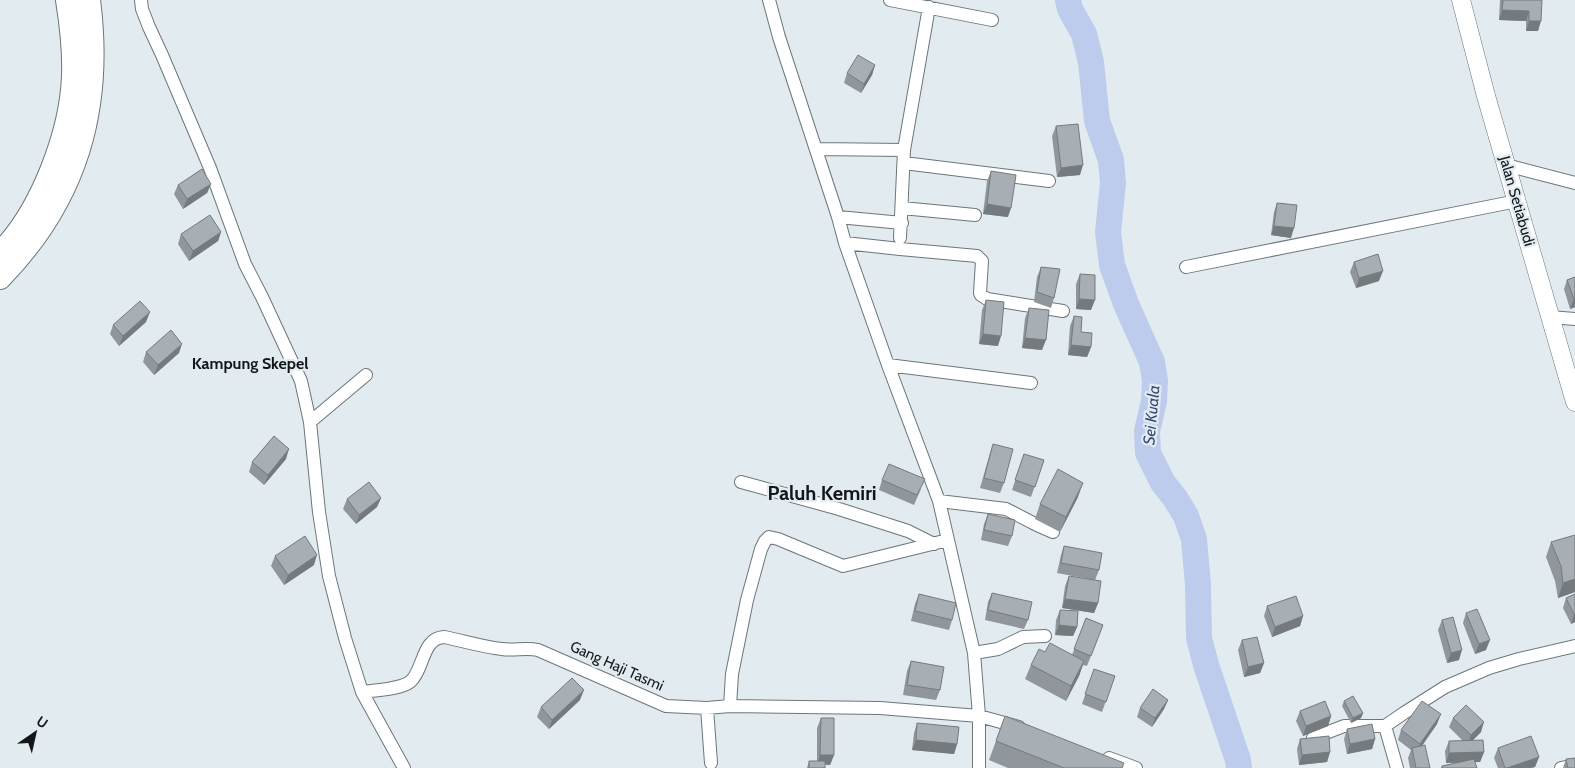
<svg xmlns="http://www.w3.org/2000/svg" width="1575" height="768" font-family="Cabin,sans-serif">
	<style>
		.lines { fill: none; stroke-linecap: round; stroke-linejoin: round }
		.river { stroke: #bdcced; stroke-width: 26 }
		.street-casing { stroke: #6d7579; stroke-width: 14 }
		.secondary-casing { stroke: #6d7579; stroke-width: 19 }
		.highway-casing { stroke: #6d7579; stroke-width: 24 }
		.street { stroke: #fff; stroke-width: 12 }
		.secondary { stroke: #fff; stroke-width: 18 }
		.highway { stroke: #fff; stroke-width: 22 }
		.wall { fill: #90969b }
		.shaded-wall { fill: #757a7e }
		.building { fill: #a7aeb4; stroke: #757a7e }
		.labels { text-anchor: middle; stroke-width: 4.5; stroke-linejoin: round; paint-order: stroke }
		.street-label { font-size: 15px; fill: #141719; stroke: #e2ecf0 }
		.neighbourhood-label { font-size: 16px; font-weight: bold; fill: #141719; stroke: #e2ecf0 }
		.water-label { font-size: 16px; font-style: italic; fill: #364875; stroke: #e2ecf0 }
		.district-label { font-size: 20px; font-weight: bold; fill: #141719; stroke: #e2ecf0 }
	</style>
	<rect width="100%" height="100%" fill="#e2ecf0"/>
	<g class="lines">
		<!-- river -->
		<path class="river" d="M1068,0l2,9 14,25 7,28 6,59 14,39 2,23 -5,49 4,33 14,39 26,58 3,19 -1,20 -7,30 1,22 15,30 12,15 11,18 8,23 4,46 1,53 7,27 32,95 1,8"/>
		<!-- street casing -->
		<g class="street-casing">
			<path id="street" d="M141,0l1,9 7,18 13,28 48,113 35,96 17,33 39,84 9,41 9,90 10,64 16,62 17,54 42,76
				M769,0l10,37 59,180 7,26 43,122 51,136 35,152 5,63v52
				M890,0l102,20
				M816,149l88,1
				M904,163l145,18
				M1506,165l69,18
				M902,208l73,7
				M838,217l64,6
				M900,238l4,-88 25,-143
				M845,243l55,6 77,7 5,5 -2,32 1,2 6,4 76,12
				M1186,267l331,-66
				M1550,317l25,2
				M888,365l143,18
				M310,422l56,-47
				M741,482l98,27 69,22 26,13
				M939,501l67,8 31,16 16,7
				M974,653l24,-4 25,-12 22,-1
				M362,692c12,-2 39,-2 49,-11 13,-12 11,-43 33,-44 20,4 39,10 58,12 12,2 24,-2 36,1l128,56 41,2 23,-2 150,2 99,8 40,11
				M730,706l2,-32 15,-74 14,-51 4,-8 4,-4 9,2 65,27 105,-26
				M707,708l4,55
				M1385,726l12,42
				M1313,738l31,-12h41l19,-13 41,-26 44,-19 30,-9 56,-13
				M1109,758l27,10
				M1561,768l14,-3"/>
		</g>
		<!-- secondary casing -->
		<g class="secondary-casing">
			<path id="secondary" d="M1461,0l25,96 89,306"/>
		</g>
		<!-- highway casing -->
		<g class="highway-casing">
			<path id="highway" d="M0,253c41,-41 71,-120 73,-177 1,-26 -2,-51 -6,-76
				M0,278c77,-79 103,-170 89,-278"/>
		</g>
		<!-- street -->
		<use href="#street" class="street"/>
		<!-- secondary -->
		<use href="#secondary" class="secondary"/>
		<!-- highway -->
		<use href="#highway" class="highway"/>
	</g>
	<!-- wall -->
	<path class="wall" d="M1500,0h42l-4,31h-12v-10l-27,-1z
		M875,65l-3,10 -11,18 -17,-10 3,-10z
		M1056,126l24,49 -23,2 -5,-41z
		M991,171l17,46 -25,-3 4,-33z
		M211,184l-4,9 -24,16 -9,-15 4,-9z
		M1277,203l14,35 -20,-3 3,-23z
		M221,232l-3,9 -29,20 -11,-17 3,-10z
		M1354,262l25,19 -23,7 -6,-16z
		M1041,267l13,31 -3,10 -17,-6 3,-25z
		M1080,274l11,36 -15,-1v-25z
		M1575,277v30l-5,2 -6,-20 3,-9z
		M986,300l12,46 -19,-2 3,-34z
		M1029,308l13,42 -20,-2 3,-30z
		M1074,316l7,16 10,15 -4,10 -19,-2 2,-29z
		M146,322l-27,24 -9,-12 3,-9z
		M146,352l33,1 -25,22 -11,-13z
		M993,444l11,39 -4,10 -20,-5 10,-35z
		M1024,454l20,6 -13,37 -19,-7z
		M286,459l-22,26 -15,-13 3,-10z
		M882,480l39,9 -7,16 -35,-15z
		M1078,497l-18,35 -25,-13 5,-15z
		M381,498l-4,9 -21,17 -13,-15 4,-10z
		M988,514l24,22 -4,10 -27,-6 3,-16z
		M1551,542l24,50 -17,6 -3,-17 -9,-24z
		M1064,546l35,24 -4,10 -38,-7 4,-18z
		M275,556l39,9 -30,20 -13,-19z
		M1069,576l29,27 -4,10 -32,-5 3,-22z
		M992,593l36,27 -4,9 -39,-9 3,-18z
		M919,594l33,26 -3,10 -38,-9 4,-17z
		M1575,594v28l-4,2 -8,-16 3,-10z
		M1267,606l36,10 -3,10 -28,11 -8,-21z
		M1060,610l17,17 -4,9 -18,-1 1,-15z
		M1466,613l20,37 -11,4 -12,-31z
		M1086,618l17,7 -16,41 -4,-1 -4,11 -13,25 -41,-22 6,-14 14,-13 27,3z
		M1442,620l17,40 -12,3 -9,-33z
		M1242,640l22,23 -4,10 -16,4 -6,-27z
		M911,661l29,29 -4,10 -33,-5 4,-24z
		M1094,669l21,7 -13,36 -20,-8z
		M580,700l-31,29 -12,-12 4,-10z
		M1168,700l-4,9 -12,18 -15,-10 3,-9z
		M1344,701l19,12 -2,5 -10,5 -9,-17z
		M1300,711l31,5 -3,10 -25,10 -7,-15z
		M1005,716l117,52h-114l-19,-8z
		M821,718l13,37 -4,10 -5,-1v4h-18l2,-7h8v-33z
		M1453,718l28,14 -8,8 11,12 -4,10h-5l2,6h-36l1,-2 17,-4 -13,1 -1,-12 4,-10h14l-14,-14z
		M917,723l40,21 -3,10 -42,-4 2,-17z
		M1437,724l-15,22 8,22h-20l-2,-10 3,-8 -13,-10 3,-10z
		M1347,729l28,10 -3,10 -25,5 -3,-15z
		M1300,739l30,13 -3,10 -28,3 -2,-16z
		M1498,748l41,9 -4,10 -4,1h-33l-4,-10z
		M1566,759l9,9h-12z"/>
	<!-- shaded-wall -->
	<path class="shaded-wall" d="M1502,10l27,1 -3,10 -27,-1z
		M1529,21h12l-3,10h-12z
		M875,65l-3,10 -11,18 3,-9z
		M1083,165l-3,10 -23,2 4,-9z
		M211,184l-4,9 -24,16 4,-10z
		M987,204l24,4 -3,9 -25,-3z
		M1274,226l20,2 -3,10 -20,-3z
		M221,232l-3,9 -29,20 4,-10z
		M1383,271l-4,10 -23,7 3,-10z
		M1575,298v9l-5,2 4,-10z
		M1079,299l16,1 -4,10 -15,-1z
		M150,312l-4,10 -27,24 4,-10z
		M983,334l18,2 -3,10 -19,-2z
		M1025,338l21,2 -4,10 -20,-2z
		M182,344l-3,9 -25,22 4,-10z
		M1071,345l20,2 -4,10 -19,-2z
		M289,449l-3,10 -22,26 4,-10z
		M1083,483l-5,14 -18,35 6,-15z
		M381,498l-4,9 -21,17 3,-9z
		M317,555l-3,10 -30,20 4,-10z
		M1575,579v13l-17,6 5,-15z
		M1065,599l33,4 -4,10 -32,-5z
		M1574,614h1v8l-4,2z
		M1303,616l-3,10 -28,11 3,-10z
		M1059,625l18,2 -4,9 -18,-1z
		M1490,640l-4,10 -11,4 4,-10z
		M1462,650l-3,10 -12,3 4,-10z
		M1084,661l-5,15 -13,25 5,-15z
		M1264,663l-4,10 -16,4 4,-10z
		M584,690l-4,10 -31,29 3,-9z
		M1168,700l-4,9 -12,18 3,-9z
		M1363,713l-2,5 -10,5 2,-5z
		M1441,714l-4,10 -21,30 4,-10z
		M1331,716l-3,10 -25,10 3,-10z
		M1484,722l-3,10 -13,13 3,-10z
		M1375,739l-3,10 -25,5 3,-10z
		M916,740l41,4 -3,10 -42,-4z
		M1330,752l-3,10 -28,3 3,-10z
		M1484,752l-4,10 -34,1 3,-10z
		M820,755h14l-4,10 -13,-1z
		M1539,757l-4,10 -4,1h-24z"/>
	<!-- building -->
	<path class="building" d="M1503,0h39l-1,21h-12v-10l-27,-1z
		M858,55l17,10 -11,19 -17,-11z
		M1078,124l5,41 -22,3 -5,-42z
		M202,169l9,15 -24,15 -9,-14z
		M991,171l25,4 -5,33 -24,-4z
		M1277,203l20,2 -3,23 -20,-2z
		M210,215l11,17 -28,19 -12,-17z
		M1378,254l5,17 -24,7 -5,-16z
		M1041,267l19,2 -6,29 -17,-6z
		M1080,274l15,1v25l-16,-1z
		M1575,277v21l-1,1 -7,-19z
		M986,300l18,2 -3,34 -18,-2z
		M140,301l10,11 -27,24 -10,-11z
		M1029,308l20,2 -3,30 -21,-2z
		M1074,316l8,1 -1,15 11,1 -1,14 -20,-2z
		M171,330l11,14 -24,21 -12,-13z
		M274,436l15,13 -21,26 -16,-13z
		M993,444l20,5 -9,34 -20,-5z
		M1024,454l20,6 -9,27 -20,-7z
		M889,464l36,15 -8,16 -35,-15z
		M1058,469l25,14 -17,34 -26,-13z
		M369,482l12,16 -22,17 -12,-16z
		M988,514l27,6 -3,16 -28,-6z
		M1575,535v44l-12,4 -2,-17 -10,-24z
		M305,536l12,19 -29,20 -13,-19z
		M1064,546l38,7 -3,17 -38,-7z
		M1069,576l32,5 -3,22 -33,-4z
		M992,593l40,9 -4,18 -40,-10z
		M919,594l37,9 -4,17 -37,-9z
		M1575,594v20h-1l-8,-16z
		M1296,596l7,20 -28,11 -8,-21z
		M1477,609l13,31 -11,4 -13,-31z
		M1060,610l18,1 -1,16 -18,-2z
		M1453,617l9,33 -11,3 -9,-33z
		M1086,618l17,7 -12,31 -17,-7z
		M1257,637l7,26 -16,4 -6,-27z
		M1050,643l34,18 -13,25 -40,-21 8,-16 6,3z
		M911,661l33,6 -4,23 -33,-5z
		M1094,669l21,7 -9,26 -21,-8z
		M572,678l12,12 -32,30 -11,-13z
		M1153,689l15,11 -13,18 -15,-10z
		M1353,696l10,17 -10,5 -9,-17z
		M1325,701l6,15 -25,10 -6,-15z
		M1422,701l19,13 -21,30 -19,-14z
		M1466,705l18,17 -13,13 -18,-17z
		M1005,716l119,47 -2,5h-58l-68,-27z
		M821,718h13v37h-14z
		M917,723l42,4 -2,17 -41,-4z
		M1372,724l3,15 -25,5 -3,-15z
		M1329,736l1,16 -28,3 -2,-16z
		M1531,736l8,21 -32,11h-2l-7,-20z
		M1483,740l1,12 -35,1v-12z
		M1425,745l5,23h-14l-4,-20z
		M1575,758v10h-7l-2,-9z
		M1474,759l3,9h-35v-2z
		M809,761h16v7h-16z"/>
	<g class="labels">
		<!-- street labels -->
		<g class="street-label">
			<text transform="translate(1517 201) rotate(74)" y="5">Jalan Setiabudi</text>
			<text transform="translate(617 666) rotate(24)" y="5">Gang Haji Tasmi</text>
		</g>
		<!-- neighbourhood labels -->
		<g class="neighbourhood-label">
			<text x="250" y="369">Kampung Skepel</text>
		</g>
		<!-- water labels -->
		<g class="water-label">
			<text transform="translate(1151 415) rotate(-85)" y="6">Sei Kuala</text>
		</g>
		<!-- district labels -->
		<g class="district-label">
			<text x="822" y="500">Paluh Kemiri</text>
		</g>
	</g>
	<!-- north arrow -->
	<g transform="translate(35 733) rotate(34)" stroke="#e2ecf0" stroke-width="4" paint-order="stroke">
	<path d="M0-4L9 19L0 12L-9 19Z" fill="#141719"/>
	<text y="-8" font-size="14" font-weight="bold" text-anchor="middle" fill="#141719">U</text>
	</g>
</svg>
